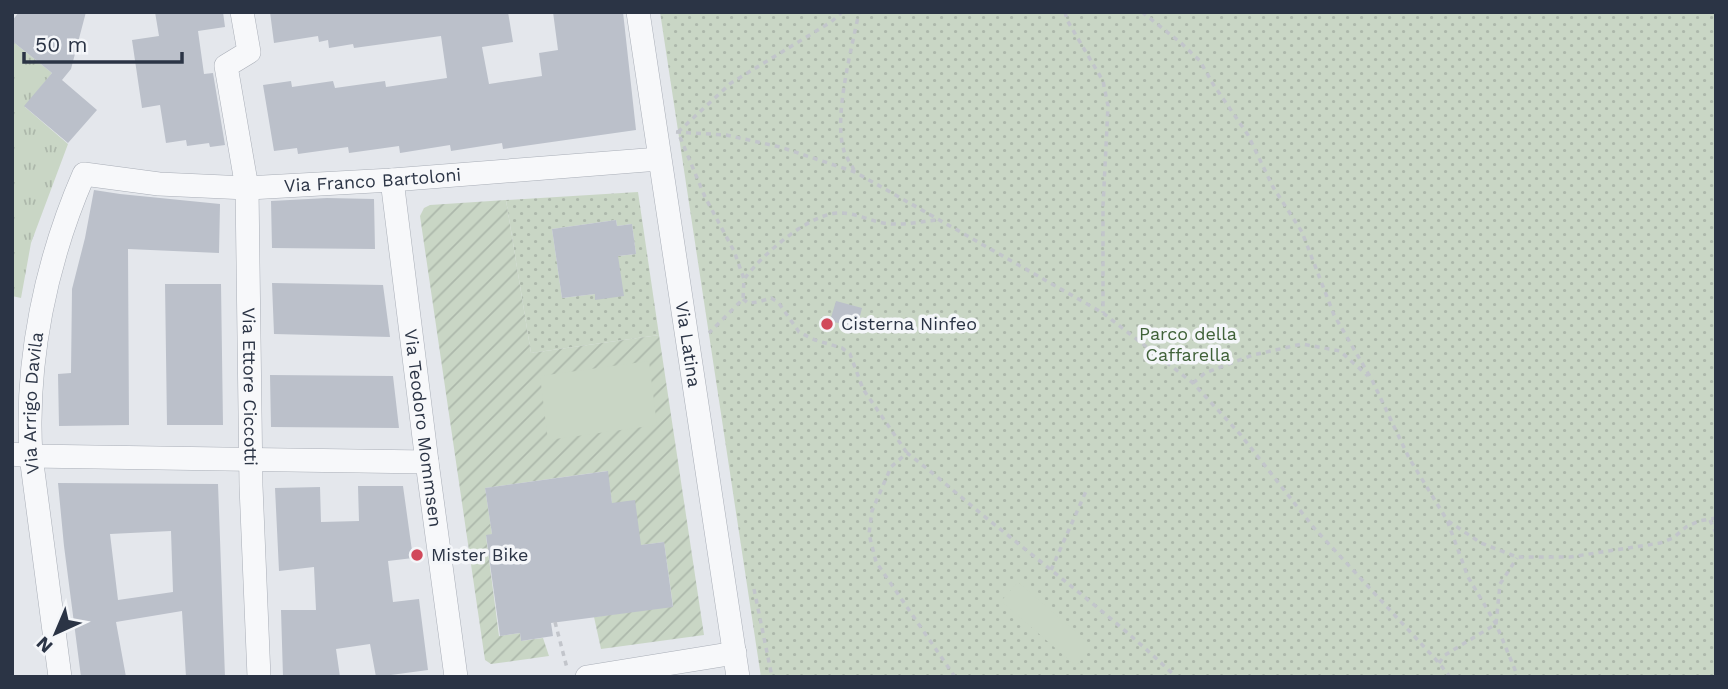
<svg xmlns="http://www.w3.org/2000/svg" width="1728" height="689" font-family="'Work Sans',sans-serif">
	<style>
		.grass { fill: url(#grass-tufts) }
		.park { fill: url(#park-dots); fill-rule: evenodd }
		.garden { fill: url(#garden-furrows) }
		.pitch { fill: #c9d6c5 }
		.building { fill: #bbc0ca; fill-rule: evenodd }
		.lines { fill: none; stroke-linecap: round; stroke-linejoin: round }
		.minor-casing { stroke: #a9aeb7; stroke-width: 24 }
		.path { stroke: #c2c5cb; stroke-width: 3.5; stroke-dasharray: 5 5; stroke-linecap: butt }
		.minor { stroke: #f7f8fa; stroke-width: 23 }
		.poi-dot { fill: #d1495b; stroke: #f4f6f9; stroke-width: 2.5 }
		.labels { text-anchor: middle; stroke-width: 7; stroke-linejoin: round; paint-order: stroke }
		.street-label { font-size: 18px; fill: #2b3445; stroke: #f4f6f9 }
		.poi-label { font-size: 18px; fill: #2b3445; stroke: #f4f6f9; text-anchor: start }
		.park-label { font-size: 18px; fill: #3f6138; stroke: #f4f6f9 }
	</style>
	<defs>
		<pattern id="grass-tufts" width="24" height="20" patternUnits="userSpaceOnUse" patternTransform="scale(1.75)"><rect width="24" height="20" fill="#c9d6c5"/><path d="M3 7l-1-3M5 7V3M7 7l1-3M15 17l-1-3M17 17v-4M19 17l1-3" fill="none" stroke="#adb8ab"/></pattern>
		<pattern id="park-dots" width="8" height="8" patternUnits="userSpaceOnUse" patternTransform="scale(1.75)"><rect width="8" height="8" fill="#c9d6c5"/><path d="M2 2h.1M6 6h.1" fill="none" stroke="#adb8ab" stroke-width="1.8" stroke-linecap="round"/></pattern>
		<pattern id="garden-furrows" width="10" height="10" patternUnits="userSpaceOnUse" patternTransform="scale(1.75)"><rect width="10" height="10" fill="#c9d6c5"/><path d="M-1 1l2-2M0 10L10 0M9 11l2-2" fill="none" stroke="#adb8ab"/></pattern>
	</defs>
	<rect width="100%" height="100%" fill="#e4e7ec"/>
	<!-- grass -->
	<path class="grass" d="M12,41l40,32 -27,34 43,37 -37,99 -10,55 -9,-2z"/>
	<!-- park -->
	<path class="park" d="M660,12h1056v665h-955z
		M638,192l21,143 -128,18 -25,-153zM616,220l1,6 15,-2 4,30 -18,2 -23,43v-5l-33,4 -10,-69z"/>
	<!-- garden -->
	<path class="garden" d="M506,200l25,153 128,-18 45,300 -103,14 -7,-32 79,-11 -9,-64 -89,12 41,-26 -9,-57 -122,17 7,46 -6,2 13,100 21,-3 1,8 22,-3 6,18 -58,8 -6,-4 -65,-444 4,-8 6,-3z"/>
	<!-- pitch -->
	<path class="pitch" d="M649,361l8,64 -109,15 -8,-64z
		M1018,582l75,65 -17,19 -75,-65z"/>
	<!-- building -->
	<path class="building" d="M19,12h67l-15,57 -9,11 35,30 -29,33 -44,-37 28,-33 -40,-32v-20z
		M155,12h68l2,15 -27,4 6,43 9,-1 12,72 -15,2 -1,-4 -22,3 -1,-6 -20,3 -6,-38 -18,3 -10,-68 27,-4z
		M270,12h238l5,30 -31,5 7,37 53,-8 -3,-23 19,-3 -5,-38h70l13,118 -133,19 -1,-6 -51,8 -1,-6 -50,8 -1,-7 -50,7 -1,-6 -50,7 -1,-6 -23,3 -11,-66 28,-4 1,6 41,-6 2,7 50,-7 1,6 61,-9 -6,-42 -87,12 -1,-4 -24,4 -1,-8 -9,2 -1,-6 -44,7z
		M94,190l26,4 100,10 -1,49 -91,-4 1,176 -70,1 -1,-52 13,-1 1,-84 13,-51z
		M327,198l47,1 1,50 -103,-1 -1,-47z
		M616,220l1,6 15,-2 4,30 -18,2 6,40 -29,4v-6l-33,4 -10,-69z
		M272,283l111,2 7,52 -116,-3z
		M165,284h56l2,141h-56z
		M836,301l26,7 -5,20 -27,-7z
		M270,375l123,1 6,52 -128,-1z
		M608,471l4,32 23,-3 6,45 23,-3 9,65 -122,16 2,13 -32,5 -1,-8 -20,3 -14,-101 6,-1 -7,-46z
		M58,483l160,1 7,193h-39l-4,-66 -66,11 10,55h-45l-17,-131zM171,531l2,61 -55,8 -8,-66z
		M358,486h45l10,72 -25,3 5,41 26,-3 9,71 -52,7 -6,-33 -34,5 4,28h-57l-2,-67h35l-2,-43 -35,4 -4,-83 45,-1 1,35 38,-1z"/>
	<g class="lines">
		<!-- minor casing -->
		<g class="minor-casing">
			<g id="minor">
				<path id="s1" d="M242,12l7,40 -23,14 21,122 4,298 8,191"/>
				<path id="s2" d="M638,12l100,665"/>
				<path id="s3" d="M392,180l35,282 29,215"/>
				<path d="M12,454l19,2 396,6"/>
				<path id="s4" d="M60,677l-29,-221c-6,-95 15,-195 53,-282l75,10 88,4 145,-8 267,-21"/>
				<path d="M587,677l148,-24"/>
			</g>
		</g>
		<!-- path -->
		<path class="path" d="M1065,12l2,8 36,61 5,25 -5,100v107
			M1142,12l39,31 19,18 13,23 35,51 25,52 29,45 32,83 38,65 37,78 38,62 21,57 28,47 22,53
			M676,132l50,3 54,12 75,25 248,141 90,70 47,51 74,94 125,135 11,14
			M678,132l53,-49 100,-61 11,-10
			M680,137l25,60 29,54 10,28 -1,20 -34,34
			M854,170c-3,-6 -8,-13 -10,-19 -11,-34 8,-103 15,-139
			M745,278c17,-23 65,-66 96,-65 13,0 28,7 42,10 18,3 35,-1 53,-3
			M743,299l5,4 10,-1 13,-4 7,4 21,30 16,8 27,8 8,6 13,35 44,64
			M1193,383l12,-10 48,-18 49,-11 38,7 28,25
			M1710,520l6,13
			M1448,521l33,22 36,14h53l90,-14 13,-5 13,-11 13,-6 17,-3
			M1051,570l36,-81
			M754,589l18,88
			M555,622l12,46
			M1439,663l6,-8 51,-31 4,-40 17,-26
			M955,677l-79,-115 -7,-28 3,-23 19,-44 16,-14c32,24 61,51 92,75 60,49 121,95 177,149"/>
		<!-- minor -->
		<use href="#minor" class="minor"/>
	</g>
	<!-- markers -->
	<g class="poi-dot">
		<circle cx="827" cy="324" r="7"/>
		<circle cx="417" cy="555" r="7"/>
	</g>
	<g class="labels">
		<!-- street labels -->
		<g class="street-label">
			<text dy="6" stroke="none"><textPath href="#s4" startOffset="802">Via Franco Bartoloni</textPath></text>
			<text dy="6" stroke="none"><textPath href="#s2" startOffset="336">Via Latina</textPath></text>
			<text dy="6" stroke="none"><textPath href="#s1" startOffset="390">Via Ettore Ciccotti</textPath></text>
			<text dy="6" stroke="none"><textPath href="#s4" startOffset="276">Via Arrigo Davila</textPath></text>
			<text dy="6" stroke="none"><textPath href="#s3" startOffset="250">Via Teodoro Mommsen</textPath></text>
		</g>
		<!-- poi labels -->
		<g class="poi-label">
			<text x="841" y="330">Cisterna Ninfeo</text>
			<text x="431" y="561">Mister Bike</text>
		</g>
		<!-- park labels -->
		<g class="park-label">
			<text x="1188" y="340">Parco della<tspan x="1188" dy="21">Caffarella</tspan></text>
		</g>
	</g>
	<!-- border -->
	<rect width="1728" height="689" fill="none" stroke="#2b3445" stroke-width="28"/>
	<!-- north arrow -->
	<g transform="translate(56 633) rotate(224)" stroke="#f4f6f9" stroke-width="5" paint-order="stroke">
	<path d="M0-5L12 26L0 18L-12 26Z" fill="#2b3445"/>
	<text y="-10" font-size="19" font-weight="bold" text-anchor="middle" fill="#2b3445">N</text>
	</g>
	<!-- scale -->
	<path d="M24 52v10h158v-10" fill="none" stroke="#2b3445" stroke-width="3.5"/>
	<text x="35" y="52" font-size="21" fill="#2b3445" stroke="#f4f6f9" stroke-width="5" paint-order="stroke">50 m</text>
</svg>
